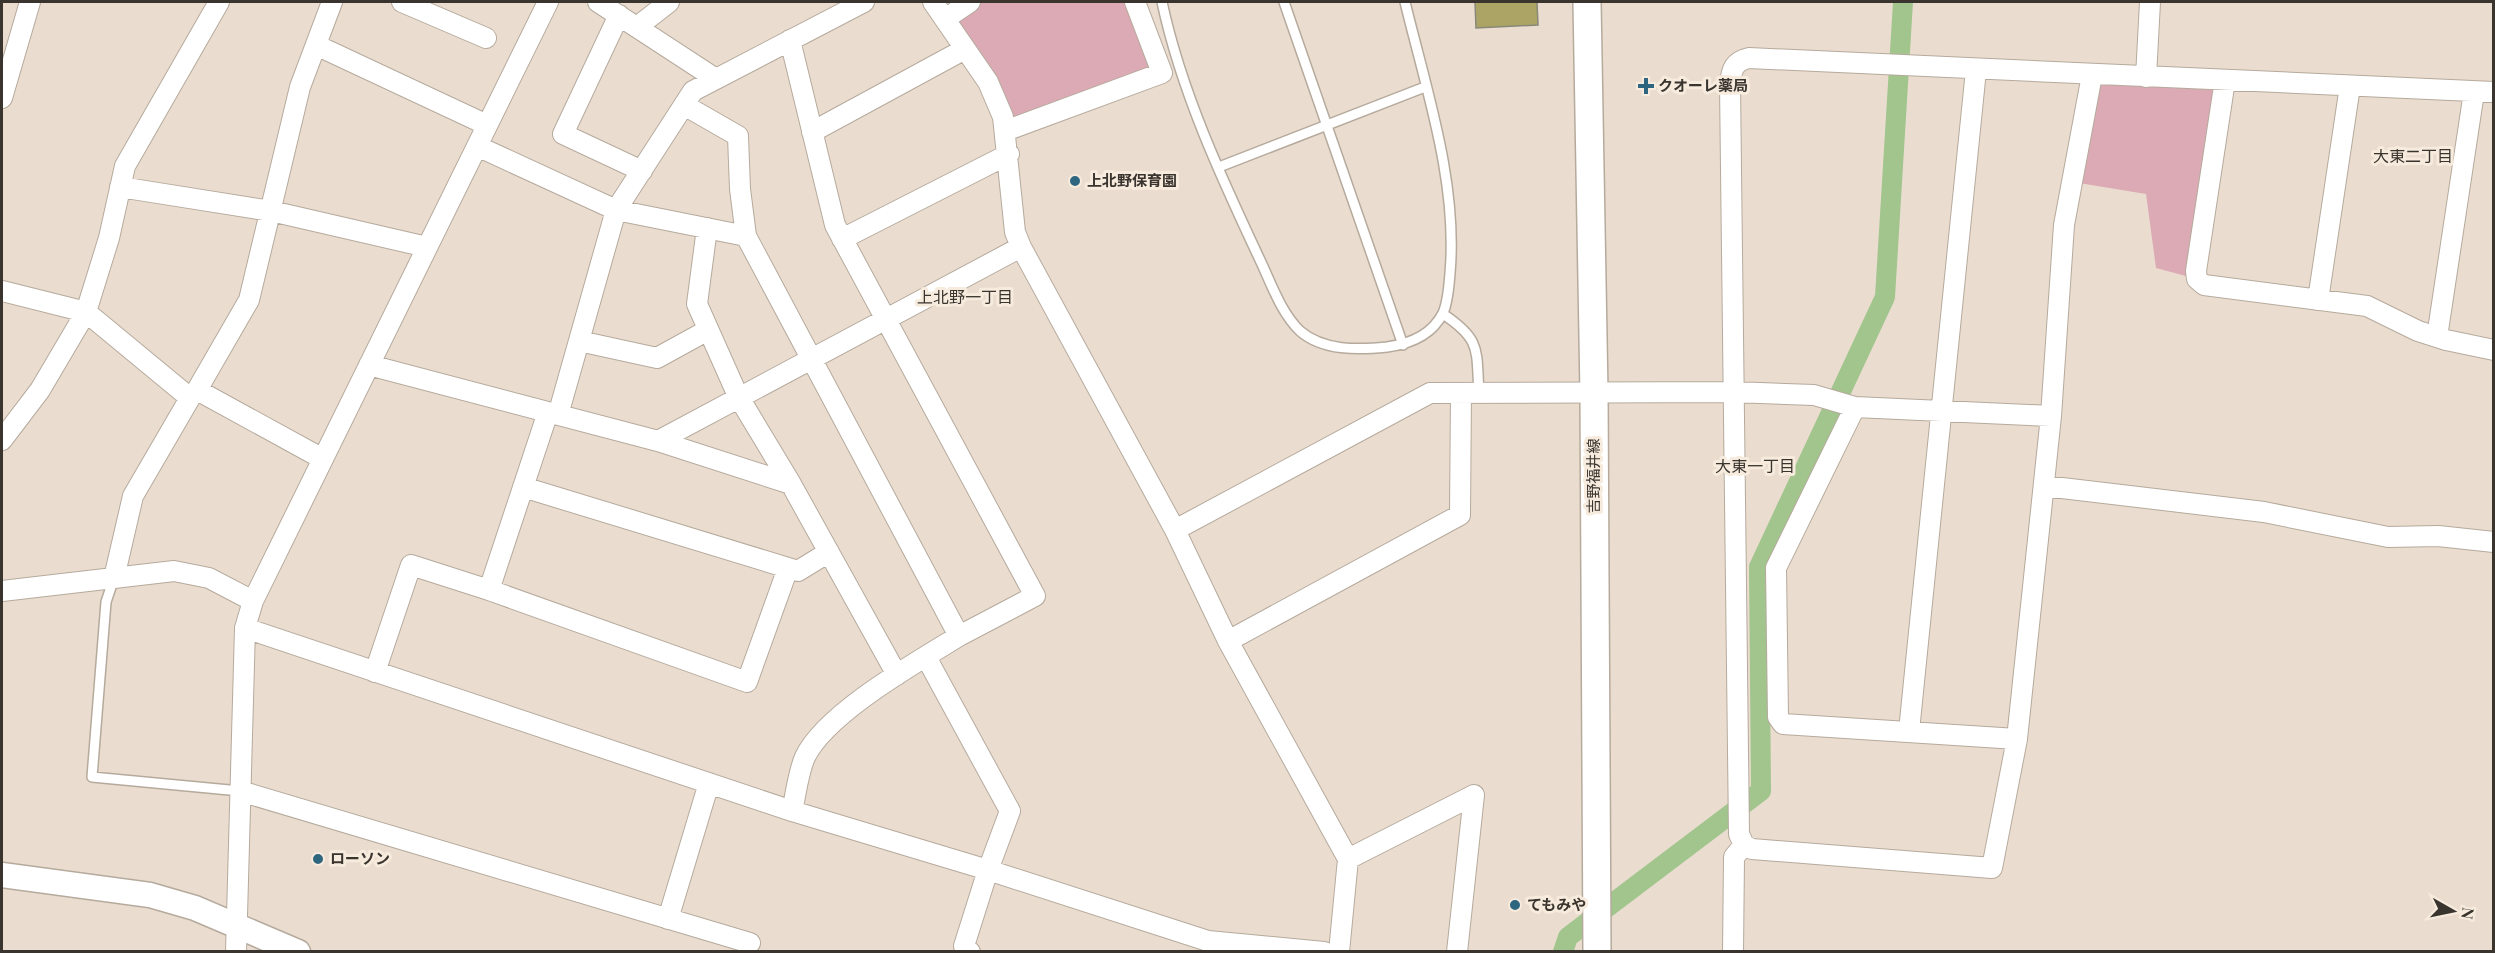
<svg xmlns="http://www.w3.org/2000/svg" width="2495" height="953" font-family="'Playfair Display','Noto Sans JP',serif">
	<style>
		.green { fill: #dcaab4 }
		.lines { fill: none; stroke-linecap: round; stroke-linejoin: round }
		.canal { stroke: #a1c58d; stroke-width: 20 }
		.building { fill: #aca464; stroke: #898878; stroke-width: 1.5 }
		.service-casing { stroke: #b6aa9d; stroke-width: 12 }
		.minor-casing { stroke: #b6aa9d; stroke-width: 22 }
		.tertiary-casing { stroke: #b6aa9d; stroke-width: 27 }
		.secondary-casing { stroke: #b6aa9d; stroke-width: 30 }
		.service { stroke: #fff; stroke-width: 9 }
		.minor { stroke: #fff; stroke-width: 20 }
		.tertiary { stroke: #fff; stroke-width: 24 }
		.secondary { stroke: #fff; stroke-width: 27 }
		.poi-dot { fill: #2e6680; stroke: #f7ebdd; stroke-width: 2 }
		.labels { text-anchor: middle; stroke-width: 6; stroke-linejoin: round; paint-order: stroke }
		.poi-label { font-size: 15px; font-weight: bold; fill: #39342e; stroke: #f7ebdd; text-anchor: start }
		.street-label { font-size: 15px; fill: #39342e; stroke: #f7ebdd }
		.neighbourhood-label { font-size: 16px; fill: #39342e; stroke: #f7ebdd }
	</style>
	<rect width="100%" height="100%" fill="#eaddd0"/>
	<!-- green -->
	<path class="green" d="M970,2h161l23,74 -149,55 -60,-112z
		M2092,75l133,5 -28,199 -41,-11 -10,-74 -67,-11z"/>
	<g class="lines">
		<!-- canal -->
		<path class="canal" d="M1563,952l5,-15 193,-146 -2,-224 126,-270 18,-295"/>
	</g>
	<!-- building -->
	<path class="building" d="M1475,2h62l1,23 -62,3z"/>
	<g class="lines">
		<!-- service casing -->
		<g class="service-casing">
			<path id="service" d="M1162,2c19,89 59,175 98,258 11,23 21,53 40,71 23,20 58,19 87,16 22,-3 45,-12 56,-34 5,-11 6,-27 7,-40 8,-90 -24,-184 -45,-271
				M1284,2l119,343
				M1219,167l206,-80
				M1443,314c39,26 33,36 36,79
				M114,578l-8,24 -14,175 148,14"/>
		</g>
		<!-- minor casing -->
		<g class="minor-casing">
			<path id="minor" d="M402,2l84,36
				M598,2l118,77
				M933,2l55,80 15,35 12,115 6,15 154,283 53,111 120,218 -9,93
				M619,15l-56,119 79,37
				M945,19l25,-17
				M637,27l32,-25
				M790,40l45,185 200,371 -76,40
				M316,45l171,80
				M2092,75l-28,150 -13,191 -34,323 -25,129 -240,-19 -8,-4 -5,-11 -9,-749c1,-15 4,-24 19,-27l745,34
				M2146,77l4,-75
				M2225,80l-29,191 1,8 7,6 163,21 51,25 28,9 48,10
				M2,98l28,-96
				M684,105l54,31 2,53 6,47
				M1005,131l157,-58 -27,-71
				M812,132l153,-83
				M477,146l139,64 130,26 213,400c-42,26 -133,77 -154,121 -7,16 -9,37 -13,54
				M120,187l151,24 156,36
				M707,228l-10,76 41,92 53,88 106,191
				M842,239l167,-85
				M2,291l84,21 104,86 7,-8 52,-90 51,-213 32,-85
				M2318,300l32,-214
				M2437,337l37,-245
				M579,341l78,17 51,-28
				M369,365l289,76 133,43
				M197,390l126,69
				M1855,407l-79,161 2,149 5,7 234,15
				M558,415l58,-205 77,-119 171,-89
				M2,440l38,-50 46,-78 23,-74 16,-72 94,-164
				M658,441l363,-194
				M2045,486l219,26 124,25 50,-1 56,6
				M523,487l275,84 31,-19
				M1175,530l255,-137 303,-1 81,3 41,12 196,9
				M114,578l19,-82 57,-98
				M489,590l59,-178
				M2,591l172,-20 35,7 44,23
				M245,628l547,183 196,59 220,71 116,11
				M1228,641l232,-126 1,-122
				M926,657l84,154 -22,59 -24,76 6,6
				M375,672l36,-107 78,25 258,92 41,-114
				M1909,731l67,-661
				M240,791l510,152
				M1348,859l126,-64 -17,157
				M668,919l41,-136
				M236,952l9,-324 8,-27 295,-599
				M1733,952l1,-95 10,-12"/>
		</g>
		<!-- tertiary casing -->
		<g class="tertiary-casing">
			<path id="tertiary" d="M2,875l148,20 45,13 103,44"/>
		</g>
		<!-- secondary casing -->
		<g class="secondary-casing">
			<path id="secondary" d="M1587,2l7,391 3,559"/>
		</g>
		<!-- service -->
		<use href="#service" class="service"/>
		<!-- minor -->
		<use href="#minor" class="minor"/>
		<!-- tertiary -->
		<use href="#tertiary" class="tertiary"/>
		<!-- secondary -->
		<use href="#secondary" class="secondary"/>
	</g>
	<!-- markers -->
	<g class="poi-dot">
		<path d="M1643 77h6v6h6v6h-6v6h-6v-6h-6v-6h6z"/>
		<circle cx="1075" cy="181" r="6"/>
		<circle cx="318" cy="859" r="6"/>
		<circle cx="1515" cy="905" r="6"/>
	</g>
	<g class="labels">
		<!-- poi labels -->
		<g class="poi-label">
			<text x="1658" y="91">クオーレ薬局</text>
			<text x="1087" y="186">上北野保育園</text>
			<text x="330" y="864">ローソン</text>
			<text x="1527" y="910">てもみや</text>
		</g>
		<!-- street labels -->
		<g class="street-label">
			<text transform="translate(1594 476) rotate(-90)" y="5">吉野福井線</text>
		</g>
		<!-- neighbourhood labels -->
		<g class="neighbourhood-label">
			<text x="2413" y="162">大東二丁目</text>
			<text x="965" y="303">上北野一丁目</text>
			<text x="1755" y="472">大東一丁目</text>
		</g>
	</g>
	<!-- border -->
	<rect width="2495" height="953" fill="none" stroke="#39342e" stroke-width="6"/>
	<!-- north arrow -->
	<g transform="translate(2453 911) rotate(99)" stroke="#f7ebdd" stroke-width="4.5" paint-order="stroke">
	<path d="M0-4.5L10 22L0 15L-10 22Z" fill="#39342e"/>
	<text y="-9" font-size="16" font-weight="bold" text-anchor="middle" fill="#39342e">N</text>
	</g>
</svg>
